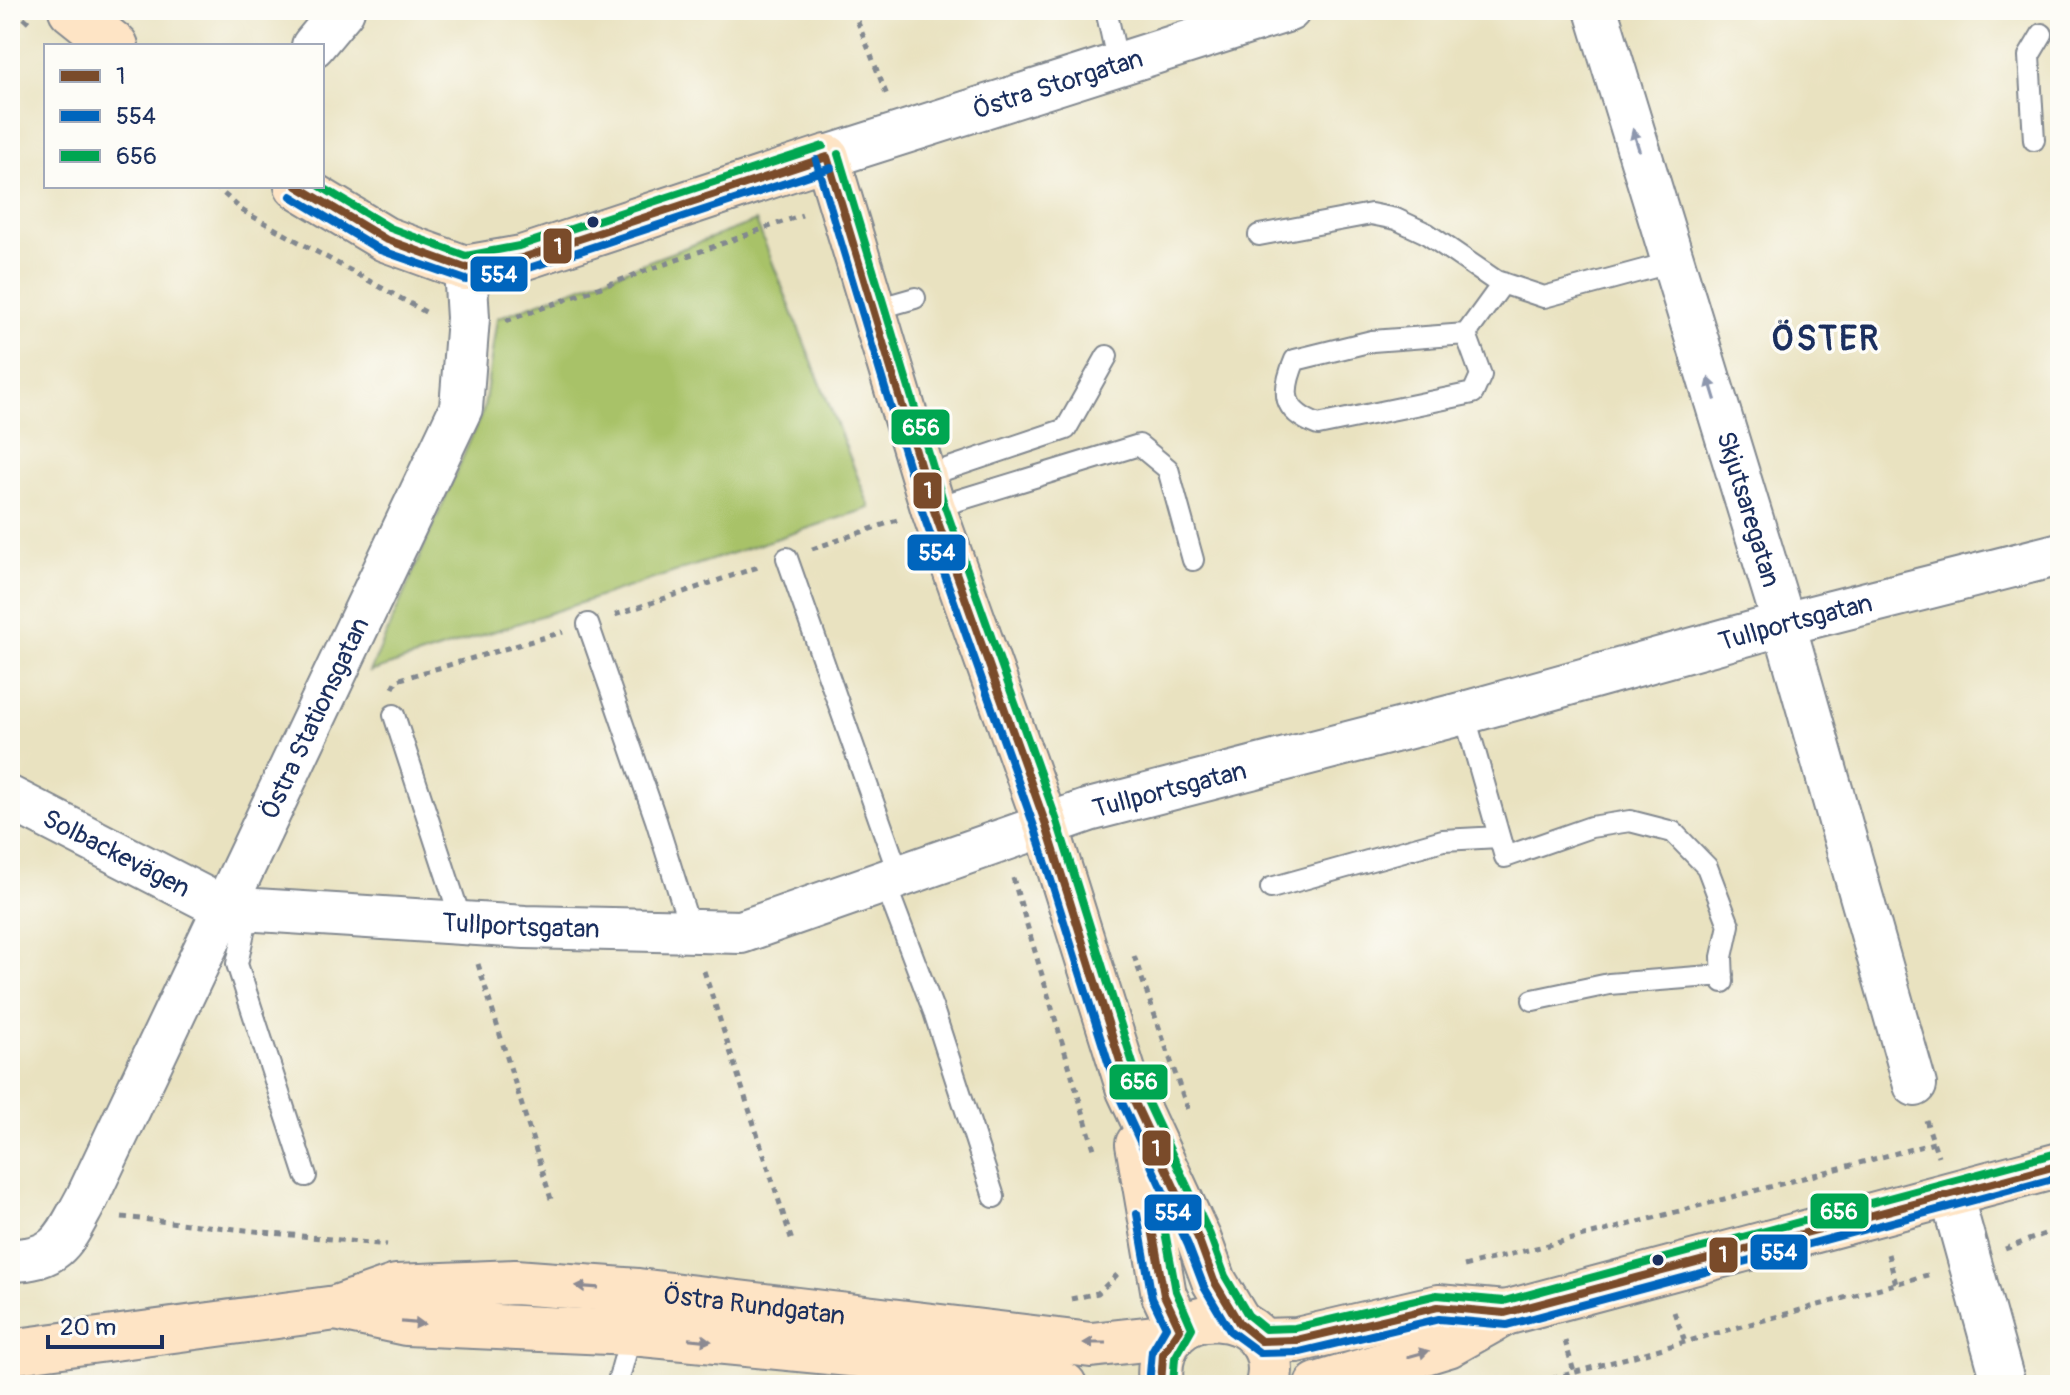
<svg xmlns="http://www.w3.org/2000/svg" width="2070" height="1395" font-family="Pangolin,sans-serif">
	<style>
		.green { fill: #a8c268; stroke: #627863; stroke-width: 2 }
		.lines { fill: none; stroke-linecap: round; stroke-linejoin: round }
		.lane-casing { stroke: #82888f; stroke-width: 24 }
		.street-casing { stroke: #82888f; stroke-width: 46 }
		.secondary-casing { stroke: #82888f; stroke-width: 48 }
		.path { stroke: #82888f; stroke-width: 5; stroke-dasharray: 6 6; stroke-linecap: butt }
		.lane { stroke: #fff; stroke-width: 20 }
		.street { stroke: #fff; stroke-width: 42 }
		.secondary { stroke: #fee4c5; stroke-width: 44 }
		.bus-1-casing { stroke: #fdfcf7; stroke-width: 14 }
		.bus-2-casing { stroke: #fdfcf7; stroke-width: 14 }
		.bus-3-casing { stroke: #fdfcf7; stroke-width: 14 }
		.bus-1 { stroke: #7a4b2a; stroke-width: 8 }
		.bus-2 { stroke: #0065bd; stroke-width: 8 }
		.bus-3 { stroke: #00a651; stroke-width: 8 }
		.oneway { fill: #8d97ae }
		.oneway2 { fill: #8c8a92 }
		.bus-dot { fill: #1b2f5e; stroke: #fdfcf7; stroke-width: 3 }
		.labels { text-anchor: middle; stroke-width: 7; stroke-linejoin: round; paint-order: stroke }
		.street-label { font-size: 26px; fill: #1b2f5e; stroke: #fdfcf7 }
		.district-label { font-size: 34px; font-weight: bold; letter-spacing: 2px; fill: #1b2f5e; stroke: #fdfcf7 }
		.line-badge { stroke: #fdfcf7; stroke-width: 3 }
		.badge-label { font-size: 22px; text-anchor: middle; font-weight: bold; fill: #fff }
	</style>
	<rect width="100%" height="100%" fill="#fdfcf7"/>
	<filter id="ink" filterUnits="userSpaceOnUse"><feTurbulence type="fractalNoise" baseFrequency=".0125" numOctaves="2"/><feDisplacementMap in="SourceGraphic" scale="16" xChannelSelector="R" yChannelSelector="G"/><feConvolveMatrix kernelMatrix="1 2 1 2 8 2 1 2 1" color-interpolation-filters="sRGB"/></filter>
	<filter id="wash" filterUnits="userSpaceOnUse"><feTurbulence type="fractalNoise" baseFrequency=".006" numOctaves="4" result="noise"/><feDisplacementMap in="SourceGraphic" scale="32" xChannelSelector="R" yChannelSelector="G"/><feGaussianBlur stdDeviation="1.8" result="paint"/><feColorMatrix in="noise" values="0 0 0 0 0 0 0 0 0 0 0 0 0 0 0 0 0 1.4 0 .05"/><feComposite in="paint" operator="in"/></filter>
	<g filter="url(#wash)">
		<rect width="100%" height="100%" fill="#e9e2c0"/>
		<!-- green -->
		<path class="green" d="M756,221l114,287 -500,164 114,-264 13,-90z"/>
	</g>
	<g filter="url(#ink)">
		<g class="lines">
			<!-- lane casing -->
			<g class="lane-casing">
				<path id="lane" d="M1106,10l12,54
					M2034,140l-5,-84 13,-22
					M1259,235l112,-21 25,5 30,14 70,48 48,16 129,-35
					M873,310l42,-12
					M1466,334l15,41 -8,18 -155,32c-36,-14 -37,-32 -23,-65l77,-19 94,-7 37,-51
					M923,477l143,-48 41,-73
					M933,508l206,-63 29,24 25,91
					M787,558l113,320
					M588,624l68,196 35,111
					M1464,713l41,144 86,-30 39,-6 43,11 34,35 22,58 -7,32 1,25
					M394,715l68,208
					M885,883l49,129 60,185
					M1271,888l172,-48 56,-3
					M249,909l-12,55 69,212
					M1533,1000l76,-16 114,-9
					M617,1385l15,-54"/>
			</g>
			<!-- street casing -->
			<g class="street-casing">
				<g id="street">
					<path id="s1" d="M1596,10l188,614 131,461"/>
					<path d="M313,46l30,-36"/>
					<path id="s2" d="M827,157l462,-147"/>
					<path id="s3" d="M10,798l214,110 301,19 216,5 348,-122 375,-97 320,-89 276,-70"/>
					<path d="M1951,1194l53,191"/>
					<path id="s4" d="M10,1260c49,0 55,-22 76,-60l375,-792 7,-90 -3,-50"/>
				</g>
			</g>
			<!-- secondary casing -->
			<g class="secondary-casing">
				<g id="secondary">
					<path d="M71,10l45,36"/>
					<path d="M297,186l88,53 80,29 57,-10 305,-101 106,351 113,317 83,265 70,150 15,41 25,42"/>
					<path d="M1138,1144l26,151 16,34"/>
					<path d="M336,1308l70,15 226,10 321,31 111,21"/>
					<path d="M1261,1341l36,-1 141,-33 67,6"/>
					<path id="s5" d="M10,1352l326,-44 60,-21 119,-5 123,9 453,54 82,-9"/>
					<path d="M1161,1385c-12,-95 127,-82 107,0"/>
					<path d="M1317,1385l131,-40 57,-32 555,-148"/>
				</g>
			</g>
			<!-- path -->
			<path class="path" d="M15,10l17,15
				M853,10l35,88
				M215,186l28,25 186,103
				M506,321l296,-106
				M812,549l85,-29
				M615,615l146,-49
				M393,688l4,-8 166,-48
				M1013,878l82,274
				M1134,956l55,157
				M478,964l73,235
				M704,971l88,270
				M1926,1120l12,36
				M122,1217l265,28
				M2005,1249l55,-21
				M1888,1254l8,30
				M1464,1266l148,-37 322,-86
				M1071,1299l27,-6 22,-21
				M1674,1312l11,30
				M1565,1341l9,31
				M1529,1385l402,-111"/>
			<!-- lane -->
			<use href="#lane" class="lane"/>
			<!-- street -->
			<use href="#street" class="street"/>
			<!-- secondary -->
			<use href="#secondary" class="secondary"/>
			<!-- bus-1 casing -->
			<g class="bus-1-casing">
				<path id="bus-1" d="M827,157l106,351 113,317 83,265 70,150 15,41 25,42 22,18 36,-1 141,-33 67,6 555,-148
					M297,186l88,53 80,29 57,-10 305,-101
					M1149,1212l15,83 16,34 -17,25 -2,31"/>
			</g>
			<!-- bus-2 casing -->
			<g class="bus-2-casing">
				<path id="bus-2" d="M816,160l106,351 113,318 83,265 70,151 16,42 26,44 30,22 40,-1 139,-33 68,6 553,-148
					M291,196l89,54 86,30 60,-11 305,-101
					M1137,1214l15,84 14,29 -14,24 -3,34"/>
			</g>
			<!-- bus-3 casing -->
			<g class="bus-3-casing">
				<path id="bus-3" d="M838,154l106,350 113,317 83,265 70,149 15,41 23,39 17,14 30,-1 142,-33 67,6 553,-148
					M320,186l70,42 76,28 53,-10 304,-100
					M1161,1210l15,81 16,37 -17,30 -2,26"/>
			</g>
			<!-- bus-1 -->
			<use href="#bus-1" class="bus-1"/>
			<!-- bus-2 -->
			<use href="#bus-2" class="bus-2"/>
			<!-- bus-3 -->
			<use href="#bus-3" class="bus-3"/>
		</g>
		<!-- one-way arrows -->
		<defs><path id="oneway-solid" d="M-6-.8H1V-3.2L6.5 0L1 3.2V.8H-6Z" transform="scale(2)"/></defs>
		<g class="oneway">
			<use href="#oneway-solid" transform="translate(1636 140) rotate(-107)"/>
			<use href="#oneway-solid" transform="translate(1712 389) rotate(-107)"/>
		</g>
		<g class="oneway2">
			<use href="#oneway-solid" transform="translate(587 1287) rotate(-176)"/>
			<use href="#oneway-solid" transform="translate(413 1323) rotate(5)"/>
			<use href="#oneway-solid" transform="translate(700 1340) rotate(6)"/>
			<use href="#oneway-solid" transform="translate(1095 1343) rotate(180)"/>
			<use href="#oneway-solid" transform="translate(1418 1354) rotate(-16)"/>
		</g>
	</g>
	<!-- markers -->
	<g class="bus-dot">
		<circle cx="593" cy="222" r="7"/>
		<circle cx="1658" cy="1260" r="7"/>
	</g>
	<g class="labels">
		<!-- street labels -->
		<g class="street-label">
			<text dy="9" stroke="none"><textPath href="#s2" startOffset="242">Östra Storgatan</textPath></text>
			<text dy="9" stroke="none"><textPath href="#s1" startOffset="522">Skjutsaregatan</textPath></text>
			<text dy="9" stroke="none"><textPath href="#s3" startOffset="1858">Tullportsgatan</textPath></text>
			<text dy="9" stroke="none"><textPath href="#s4" startOffset="638">Östra Stationsgatan</textPath></text>
			<text dy="9" stroke="none"><textPath href="#s3" startOffset="1210">Tullportsgatan</textPath></text>
			<text dy="9" stroke="none"><textPath href="#s3" startOffset="120">Solbackevägen</textPath></text>
			<text dy="9" stroke="none"><textPath href="#s3" startOffset="538">Tullportsgatan</textPath></text>
			<text dy="9" stroke="none"><textPath href="#s5" startOffset="752">Östra Rundgatan</textPath></text>
		</g>
		<!-- district labels -->
		<g class="district-label">
			<text x="1826" y="350">ÖSTER</text>
		</g>
	</g>
	<g class="line-badge">
		<rect x="542" y="227" width="31" height="38" rx="8" fill="#7a4b2a"/>
		<rect x="469" y="255" width="60" height="38" rx="8" fill="#0065bd"/>
		<rect x="890" y="408" width="61" height="38" rx="8" fill="#00a651"/>
		<rect x="912" y="471" width="31" height="39" rx="8" fill="#7a4b2a"/>
		<rect x="906" y="533" width="61" height="39" rx="8" fill="#0065bd"/>
		<rect x="1108" y="1063" width="61" height="38" rx="8" fill="#00a651"/>
		<rect x="1141" y="1129" width="31" height="38" rx="8" fill="#7a4b2a"/>
		<rect x="1809" y="1192" width="61" height="38" rx="8" fill="#00a651"/>
		<rect x="1143" y="1193" width="60" height="39" rx="8" fill="#0065bd"/>
		<rect x="1749" y="1233" width="60" height="38" rx="8" fill="#0065bd"/>
		<rect x="1708" y="1236" width="31" height="38" rx="8" fill="#7a4b2a"/>
	</g>
	<g class="badge-label">
		<text x="558" y="254">1</text>
		<text x="499" y="282">554</text>
		<text x="921" y="435">656</text>
		<text x="928" y="498">1</text>
		<text x="937" y="560">554</text>
		<text x="1139" y="1089">656</text>
		<text x="1156" y="1156">1</text>
		<text x="1839" y="1219">656</text>
		<text x="1173" y="1220">554</text>
		<text x="1779" y="1260">554</text>
		<text x="1723" y="1262">1</text>
	</g>
	<!-- margin -->
	<rect width="2070" height="1395" fill="none" stroke="#fdfcf7" stroke-width="40"/>
	<!-- legend -->
	<rect x="44" y="44" width="280" height="144" fill="#fdfcf7" stroke="#a3aaba" stroke-width="2"/>
	<rect x="60" y="70" width="40" height="12" fill="#7a4b2a" stroke="#a3aaba" stroke-width="2"/>
	<text x="116" y="84" font-size="24" fill="#1b2f5e">1</text>
	<rect x="60" y="110" width="40" height="12" fill="#0065bd" stroke="#a3aaba" stroke-width="2"/>
	<text x="116" y="124" font-size="24" fill="#1b2f5e">554</text>
	<rect x="60" y="150" width="40" height="12" fill="#00a651" stroke="#a3aaba" stroke-width="2"/>
	<text x="116" y="164" font-size="24" fill="#1b2f5e">656</text>
	<!-- scale -->
	<path d="M48 1335v12h114v-12" fill="none" stroke="#1b2f5e" stroke-width="4"/>
	<text x="60" y="1335" font-size="24" fill="#1b2f5e" stroke="#fdfcf7" stroke-width="6" paint-order="stroke">20 m</text>
</svg>
